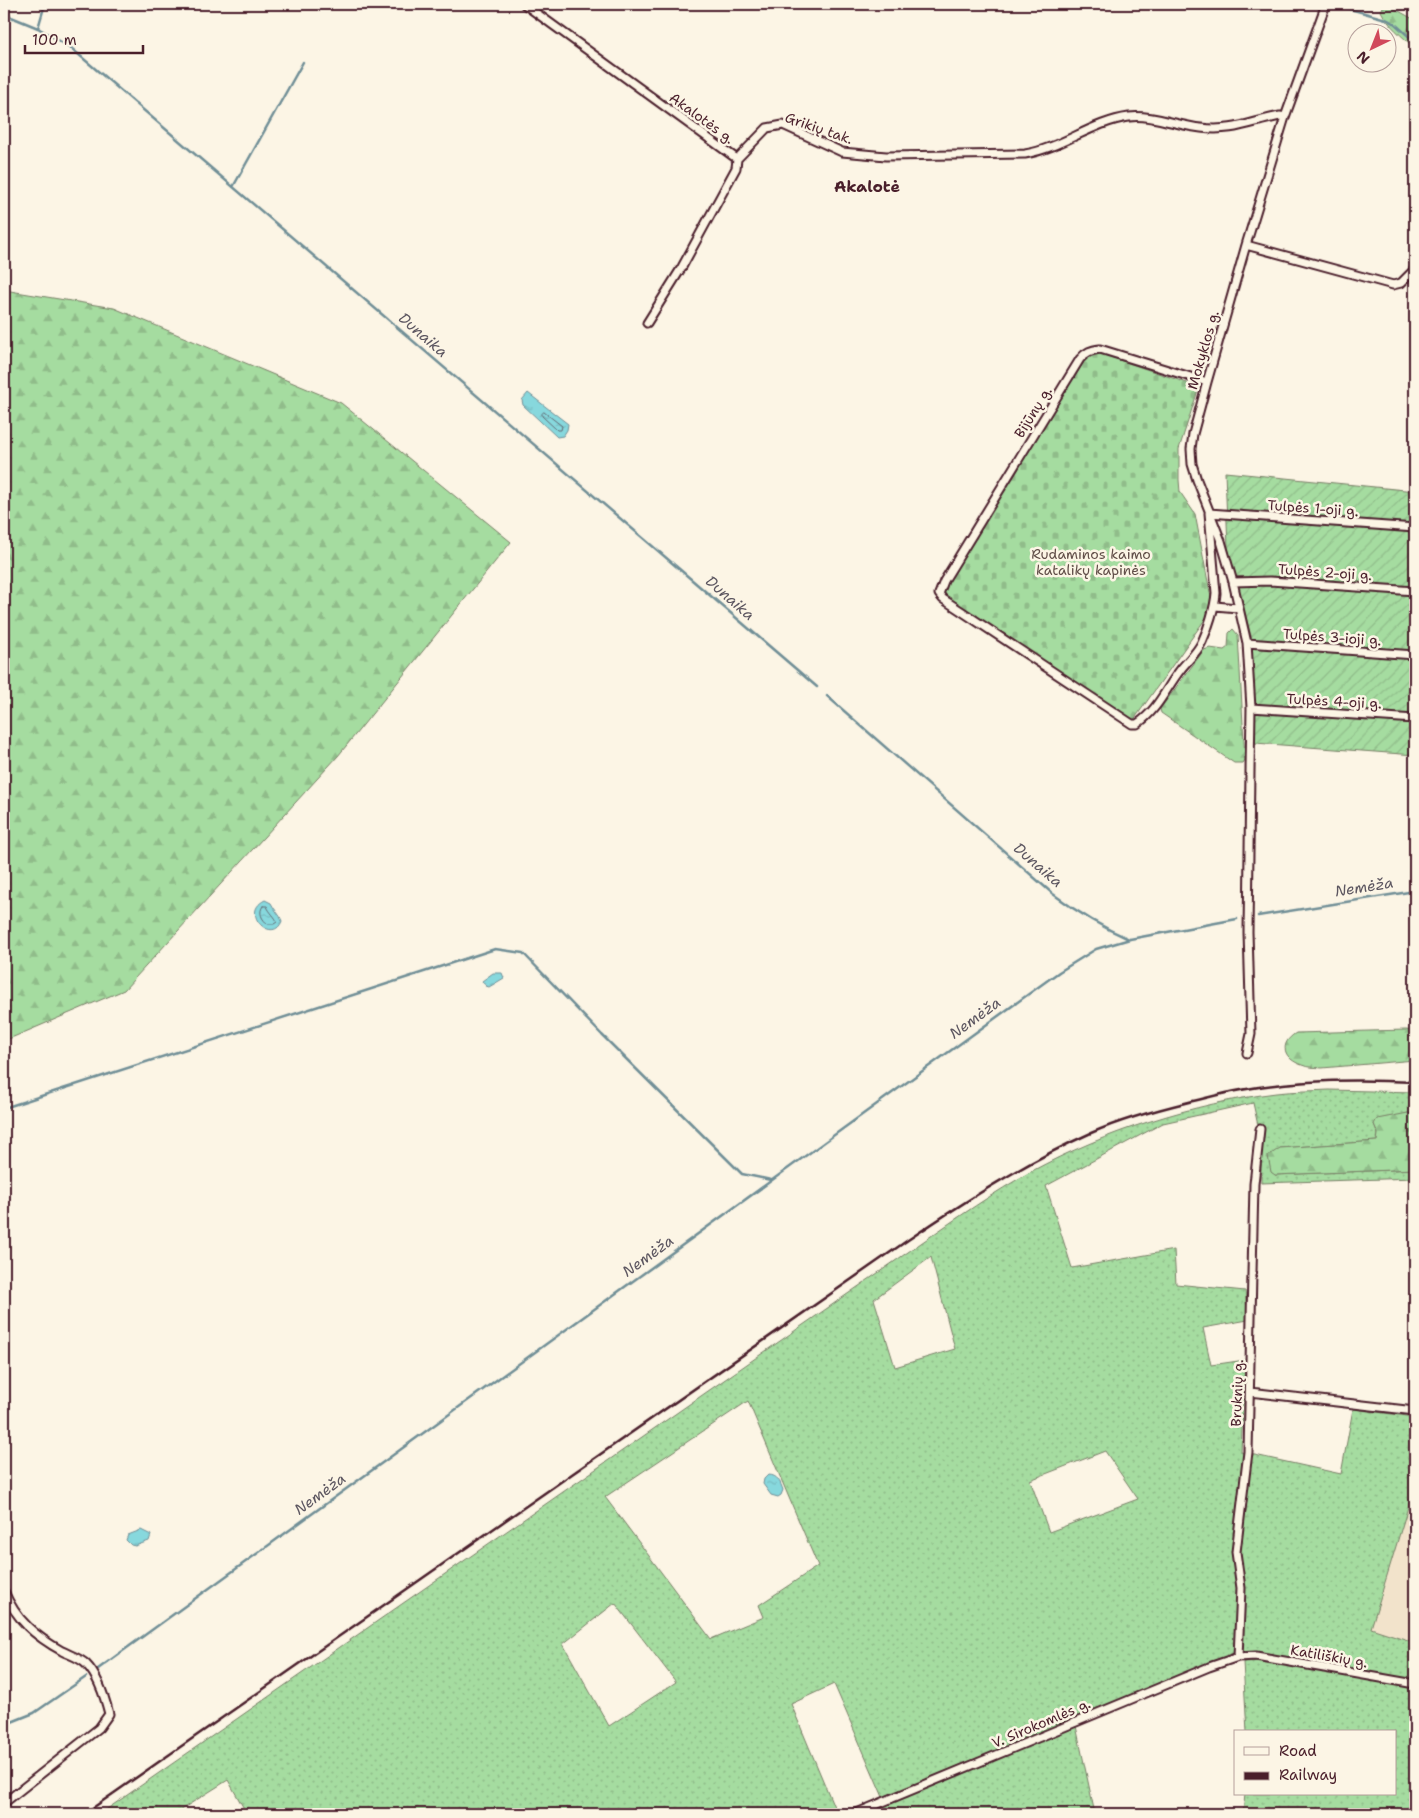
<svg xmlns="http://www.w3.org/2000/svg" width="1419" height="1818" font-family="'Shantell Sans',sans-serif">
	<style>
		.built { fill: #f2e3cb }
		.grass { fill: url(#grass-dots); stroke: #787e66; fill-rule: evenodd }
		.forest { fill: url(#forest-firs); stroke: #787e66 }
		.cemetery { fill: url(#cemetery-stones); stroke: #787e66 }
		.garden { fill: url(#garden-furrows); stroke: #787e66 }
		.water { fill: url(#water-ripples); stroke: #6f8e96 }
		.lines { fill: none; stroke-linecap: round; stroke-linejoin: round }
		.shore { stroke: #626972; stroke-width: 1 }
		.stream { stroke: #6f8e96; stroke-width: 2.5 }
		.minor-casing { stroke: #4a1f2b; stroke-width: 11 }
		.minor { stroke: #fcf5e5; stroke-width: 7 }
		.rail { stroke: #4a1f2b; stroke-width: 2.5 }
		.labels { text-anchor: middle; stroke-width: 5; stroke-linejoin: round; paint-order: stroke }
		.street-label { font-size: 14px; fill: #4a1f2b; stroke: #fcf5e5 }
		.park-label { font-size: 14px; fill: #614e48; stroke: #fcf5e5 }
		.water-label { font-size: 15px; font-style: italic; fill: #5c5660; stroke: #fcf5e5 }
		.quarter-label { font-size: 16px; font-weight: bold; fill: #4a1f2b; stroke: #fcf5e5 }
	</style>
	<defs>
		<pattern id="grass-dots" width="8" height="8" patternUnits="userSpaceOnUse" patternTransform="scale(1.25)"><rect width="8" height="8" fill="#a5dca0"/><path d="M2 2h.1M6 6h.1" fill="none" stroke="#90bc8a" stroke-width="1.8" stroke-linecap="round"/></pattern>
		<pattern id="forest-firs" width="22" height="20" patternUnits="userSpaceOnUse" patternTransform="scale(1.25)"><rect width="22" height="20" fill="#a5dca0"/><path d="M5 1l3.5 6h-7zM16 11l3.5 6h-7z" fill="#90bc8a"/></pattern>
		<pattern id="cemetery-stones" width="16" height="16" patternUnits="userSpaceOnUse" patternTransform="scale(1.25)"><rect width="16" height="16" fill="#a5dca0"/><path d="M2 7V4a2 2 0 0 1 4 0v3zM10 15v-3a2 2 0 0 1 4 0v3z" fill="#90bc8a"/></pattern>
		<pattern id="garden-furrows" width="10" height="10" patternUnits="userSpaceOnUse" patternTransform="scale(1.25)"><rect width="10" height="10" fill="#a5dca0"/><path d="M-1 1l2-2M0 10L10 0M9 11l2-2" fill="none" stroke="#90bc8a"/></pattern>
		<pattern id="water-ripples" width="26" height="14" patternUnits="userSpaceOnUse" patternTransform="scale(1.25)"><rect width="26" height="14" fill="#87d8dd"/><path d="M2 4q2-2 4 0t4 0M15 11q2-2 4 0t4 0" fill="none" stroke="#76b9be"/></pattern>
	</defs>
	<rect width="100%" height="100%" fill="#fcf5e5"/>
	<filter id="ink" filterUnits="userSpaceOnUse"><feTurbulence type="fractalNoise" baseFrequency=".02" numOctaves="2"/><feDisplacementMap in="SourceGraphic" scale="10" xChannelSelector="R" yChannelSelector="G"/><feConvolveMatrix kernelMatrix="1 2 1 2 8 2 1 2 1" color-interpolation-filters="sRGB"/></filter>
	<g filter="url(#ink)">
		<!-- built -->
		<path class="built" d="M1415,1484v143l-4,14 -40,-13z"/>
		<!-- grass -->
		<path class="grass" d="M1329,1090l86,2v23l-7,-2 -34,11 4,10v7l-98,7 -5,27 140,-6v9l-154,5v-44l-8,-36 -90,20 -117,63 26,82 102,-18 2,34 69,7 3,29 -45,8 8,37 34,-5 -4,92 100,22 12,-65 62,8v67l-44,144 40,13 4,-14v53l-114,-21 -49,-6 -83,27 -286,117 -49,-113 -43,20 46,110h-590l-19,-34 -54,34h-74l821,-571c36,-25 72,-50 111,-72 72,-39 162,-68 244,-78 18,-2 35,-2 53,-3zM931,1257l24,92 -60,18 -21,-68zM748,1401l70,165 -59,39 5,12 -53,22 -106,-142zM1105,1451l33,48 -89,33 -19,-52zM615,1603l61,79 -67,44 -46,-82z
			M1263,1661l152,27v126h-172l2,-20h150v-62h-148l-4,-70z
			M1076,1726l19,88h-231z"/>
		<!-- forest -->
		<path class="forest" d="M1388,5l27,15v29c-12,-13 -27,-23 -34,-38l2,-5z
			M4,290l110,18 227,95 170,139 -173,214 -214,234 -120,51z
			M1233,629l5,6 7,125 -2,3h-9l-73,-50 -1,-4 44,-59 6,-2 14,2 4,-3 1,-14z
			M1406,1030l9,1v29l-93,8c-7,-1 -14,0 -20,-3 -18,-6 -24,-21 -6,-32z
			M1408,1113l7,2v54l-140,6 -4,-3 -3,-16 12,-8 97,-7 1,-7 -4,-10 3,-5z"/>
		<!-- cemetery -->
		<path class="cemetery" d="M1096,354h6l97,33 -20,62v31l1,12 15,22 18,94 -80,113 -186,-120 -3,-6 -1,-7 142,-228z"/>
		<!-- garden -->
		<path class="garden" d="M1225,472l190,19v264l-160,-12 -3,-103 -24,-92z"/>
		<!-- water -->
		<path class="water" d="M528,393l40,31 -1,6 -4,6 -6,1 -34,-32 -1,-5z
			M265,900l6,3c3,7 9,11 11,18 -9,24 -43,-8 -17,-21z
			M493,973h9l2,5 -15,9 -3,-1 -4,-5z
			M768,1475c10,0 12,7 15,15l-2,5 -3,2 -7,-2 -8,-11 1,-5z
			M141,1530l10,5 -2,6 -14,5 -4,-1 -5,-5 2,-5z"/>
		<g class="lines">
			<!-- shore -->
			<path class="shore" d="M544,412l18,14 -1,4h-4l-15,-14v-2z
				M263,906h4c2,6 9,11 10,16l-3,2h-6c-6,-4 -10,-12 -5,-18z"/>
			<!-- stream -->
			<path class="stream" d="M1332,4l54,15 8,4 21,19
				M4,14l34,14 33,20 746,639
				M38,28l7,-24
				M233,187l70,-125
				M827,696l226,198c24,18 48,33 76,45
				M1258,916l157,-25
				M4,1108l491,-159 28,4 79,82 140,139 29,6
				M98,1669l961,-697 37,-23 34,-10 107,-20
				M4,1725l30,-12 52,-36"/>
			<!-- minor casing -->
			<g class="minor-casing">
				<path id="minor" d="M524,4l213,155 -1,9 -54,99 -35,56
					M1409,4l6,4
					M737,159l30,-31 16,-3 59,27 44,4 139,-2c37,-6 67,-32 104,-37 22,-3 50,9 72,11 32,4 49,-6 79,-12l5,1
					M1246,245l147,40 8,-2 14,-14
					M1207,382l-107,-33c-9,1 -14,3 -20,10l-136,222 -5,13 4,5 189,125h5c21,-14 29,-36 44,-55 7,-9 16,-16 21,-27 6,-13 13,-35 14,-49l-7,-80 206,15
					M1233,582l37,-1 145,10
					M1215,606l23,2
					M1247,643l168,12
					M1251,708l164,11
					M1247,1053l4,-19 -3,-102 2,-161 1,-63 -4,-65 -14,-61 -12,-41 -24,-61 -5,-16 -1,-15 2,-15 14,-52 39,-137 39,-128 41,-113
					M1250,1392l165,19
					M4,1591c12,29 31,45 58,60 8,4 18,7 24,13 12,12 19,34 23,50l-10,14 -95,75
					M1238,1657l3,-69 -5,-36 12,-100 6,-268 6,-55
					M854,1814l355,-147 29,-10 18,-1 159,28"/>
			</g>
			<!-- minor -->
			<use href="#minor" class="minor"/>
			<!-- rail -->
			<path class="rail" d="M84,1814l824,-574c59,-40 118,-78 183,-107 32,-14 65,-23 98,-31 17,-4 35,-9 52,-12 57,-11 117,-11 174,-8"/>
		</g>
	</g>
	<g class="labels">
		<!-- street labels -->
		<g class="street-label">
			<text transform="translate(702 118) rotate(36)" y="5">Akalotės g.</text>
			<text transform="translate(819 128) rotate(19)" y="5">Grikių tak.</text>
			<text transform="translate(1203 350) rotate(-74)" y="5">Mokyklos g.</text>
			<text transform="translate(1033 412) rotate(-58)" y="5">Bijūnų g.</text>
			<text transform="translate(1313 508) rotate(4)" y="5">Tulpės 1-oji g.</text>
			<text transform="translate(1325 572) rotate(4)" y="5">Tulpės 2-oji g.</text>
			<text transform="translate(1332 637) rotate(4)" y="5">Tulpės 3-ioji g.</text>
			<text transform="translate(1334 701) rotate(3)" y="5">Tulpės 4-oji g.</text>
			<text transform="translate(1237 1393) rotate(-88)" y="5">Bruknių g.</text>
			<text transform="translate(1329 1656) rotate(10)" y="5">Katiliškių g.</text>
			<text transform="translate(1041 1723) rotate(-23)" y="5">V. Sirokomlės g.</text>
		</g>
		<!-- park labels -->
		<g class="park-label">
			<text x="1091" y="559">Rudaminos kaimo<tspan x="1091" dy="16">katalikų kapinės</tspan></text>
		</g>
		<!-- water labels -->
		<g class="water-label">
			<text transform="translate(423 335) rotate(41)" y="5">Dunaika</text>
			<text transform="translate(730 598) rotate(41)" y="5">Dunaika</text>
			<text transform="translate(1038 865) rotate(41)" y="5">Dunaika</text>
			<text transform="translate(1364 887) rotate(-9)" y="5">Nemėža</text>
			<text transform="translate(975 1018) rotate(-36)" y="5">Nemėža</text>
			<text transform="translate(648 1256) rotate(-36)" y="5">Nemėža</text>
			<text transform="translate(320 1494) rotate(-36)" y="5">Nemėža</text>
		</g>
		<!-- quarter labels -->
		<g class="quarter-label">
			<text x="867" y="192">Akalotė</text>
		</g>
	</g>
	<!-- margin -->
	<rect width="1419" height="1818" fill="none" stroke="#fcf5e5" stroke-width="20"/>
	<rect x="10" y="10" width="1399" height="1798" fill="none" stroke="#4a1f2b" stroke-width="2" filter="url(#ink)"/>
	<!-- legend -->
	<rect x="1234" y="1730" width="162" height="65" fill="#fcf5e5" stroke="#b59f9b"/>
	<rect x="1244" y="1747" width="25" height="8" fill="#fcf5e5" stroke="#b59f9b"/>
	<text x="1279" y="1756" font-size="15" fill="#4a1f2b">Road</text>
	<rect x="1244" y="1772" width="25" height="8" fill="#4a1f2b" stroke="#b59f9b"/>
	<text x="1279" y="1780" font-size="15" fill="#4a1f2b">Railway</text>
	<!-- north arrow -->
	<g transform="translate(1372 48) rotate(223)"><circle r="24" fill="#fcf5e5" stroke="#b59f9b"/>
	<path d="M0-4L9 19L0 12L-9 19Z" fill="#d1495b"/>
	<text y="-8" font-size="14" font-weight="bold" text-anchor="middle" fill="#4a1f2b">N</text>
	</g>
	<!-- scale -->
	<path d="M25 45v8h118v-8" fill="none" stroke="#4a1f2b" stroke-width="2.5"/>
	<text x="32" y="45" font-size="15" fill="#4a1f2b" stroke="#fcf5e5" stroke-width="4" paint-order="stroke">100 m</text>
</svg>
